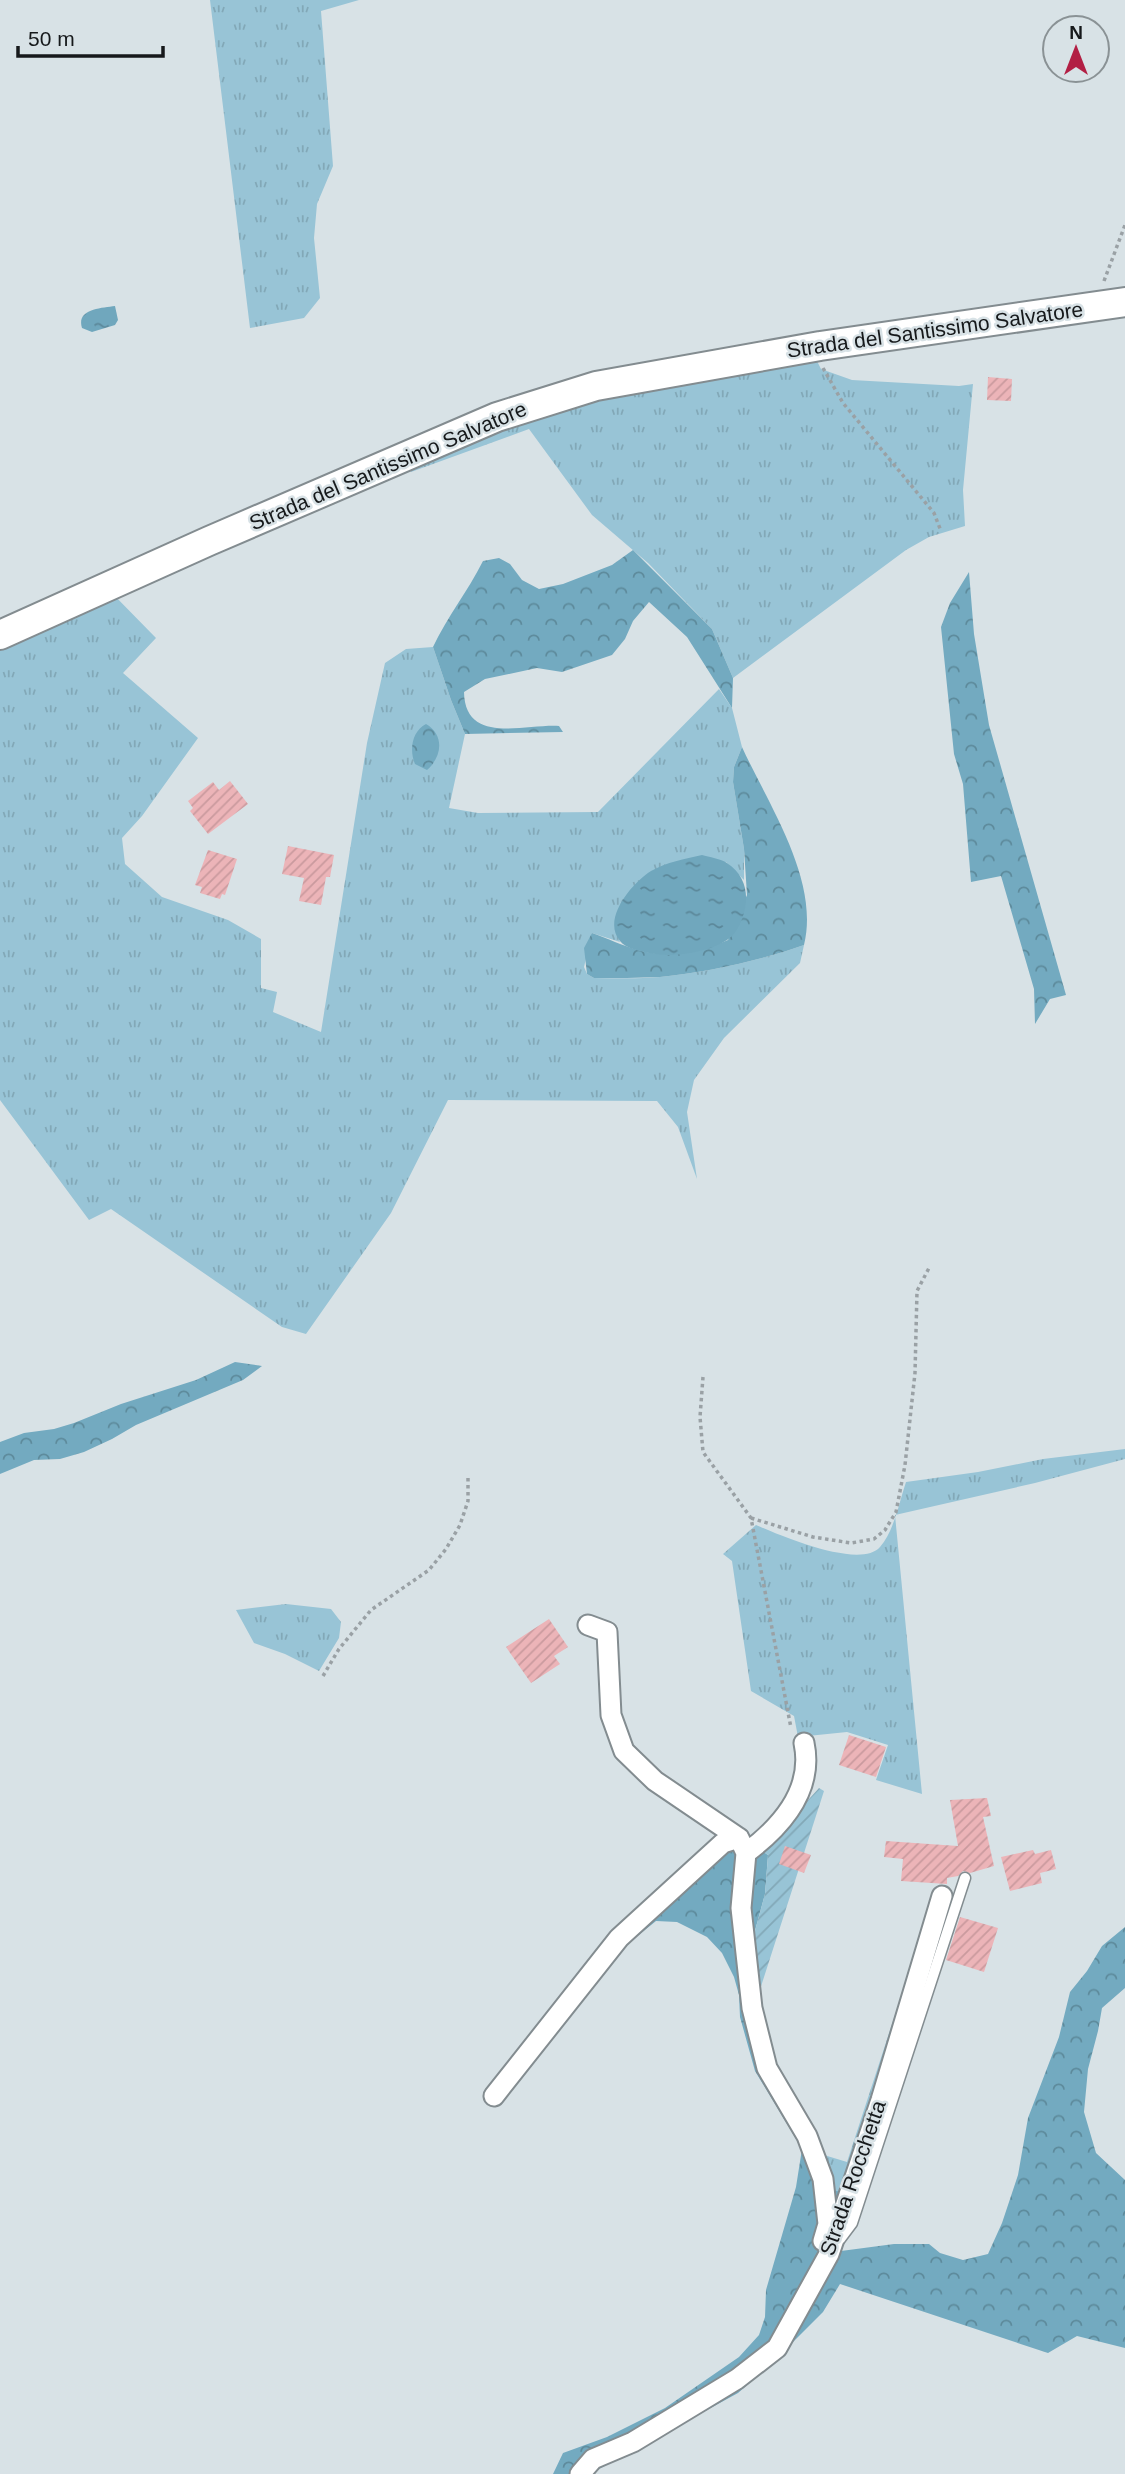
<svg xmlns="http://www.w3.org/2000/svg" width="1125" height="2474" font-family="Helvetica,sans-serif">
	<style>
		.grass { fill: url(#grass-tufts) }
		.forest { fill: url(#forest-crowns) }
		.garden { fill: url(#garden-furrows) }
		.water { fill: url(#water-ripples) }
		.building { fill: url(#building-hatch) }
		.lines { fill: none; stroke-linecap: round; stroke-linejoin: round }
		.lane-casing { stroke: #838c90; stroke-width: 13 }
		.street-casing { stroke: #838c90; stroke-width: 23 }
		.secondary-casing { stroke: #838c90; stroke-width: 32 }
		.path { stroke: #9aa1a5; stroke-width: 3.5; stroke-dasharray: 3.5 3.5; stroke-linecap: butt }
		.lane { stroke: #fff; stroke-width: 10 }
		.street { stroke: #fff; stroke-width: 19 }
		.secondary { stroke: #fff; stroke-width: 28 }
		.labels { text-anchor: middle; stroke-width: 5; stroke-linejoin: round; paint-order: stroke }
		.street-label { font-size: 21px; fill: #16191b; stroke: #d8e2e6 }
	</style>
	<defs>
		<pattern id="grass-tufts" width="24" height="20" patternUnits="userSpaceOnUse" patternTransform="scale(1.75)"><rect width="24" height="20" fill="#98c4d6"/><path d="M3 7l-1-3M5 7V3M7 7l1-3M15 17l-1-3M17 17v-4M19 17l1-3" fill="none" stroke="#82a8b7"/></pattern>
		<pattern id="forest-crowns" width="20" height="18" patternUnits="userSpaceOnUse" patternTransform="scale(1.75)"><rect width="20" height="18" fill="#73aac0"/><path d="M2 6a3 3 0 1 1 6 0M12 15a3 3 0 1 1 6 0" fill="none" stroke="#5d8a9b"/></pattern>
		<pattern id="garden-furrows" width="10" height="10" patternUnits="userSpaceOnUse" patternTransform="scale(1.75)"><rect width="10" height="10" fill="#98c4d6"/><path d="M-1 1l2-2M0 10L10 0M9 11l2-2" fill="none" stroke="#82a8b7"/></pattern>
		<pattern id="water-ripples" width="26" height="14" patternUnits="userSpaceOnUse" patternTransform="scale(1.75)"><rect width="26" height="14" fill="#70a7bd"/><path d="M2 4q2-2 4 0t4 0M15 11q2-2 4 0t4 0" fill="none" stroke="#5b8799"/></pattern>
		<pattern id="building-hatch" width="6" height="6" patternUnits="userSpaceOnUse" patternTransform="scale(1.75)"><rect width="6" height="6" fill="#ecb4b8"/><path d="M-1 1l2-2M0 6l6-6M5 7l2-2" fill="none" stroke="#ca9a9e"/></pattern>
	</defs>
	<rect width="100%" height="100%" fill="#d8e2e6"/>
	<!-- grass -->
	<path class="grass" d="M210,0h149l-38,11 12,155 -16,38 -3,34 6,60 -16,20 -54,10z
		M815,357l6,12 31,11 107,6 14,-2 -10,106 2,36 -36,11 -23,13 -173,128 -21,-49 -64,-66 -56,-48 -63,-86 -118,43 -3,-7 77,-33 152,-45z
		M108,589l48,49 -33,35 75,65 -56,78 -20,22 3,26 37,33 66,23 33,19v49l16,4 -4,20 48,20 46,-289 18,-80 21,-14 27,-2 18,53 14,34 -16,74 29,5 120,-1 121,-123 13,19 10,39 -8,20 -1,15 11,67v31l-18,-18 -111,67 5,13 -28,-9 -8,34 3,7 7,4c22,0 44,1 66,-1 48,-5 99,-16 144,-32l-4,18 -76,75 -30,42 -7,32 10,67 -19,-52 -21,-26 -209,-1 -57,113 -85,121 -24,-7 -171,-118 -22,11 -89,-120v-460z
		M1125,1449v10l-90,24 -140,32 27,279 -46,-14 12,-35 -41,-13 -49,5 -4,-21 -43,-25 -19,-130 -9,-7 33,-29c23,10 104,45 124,22 14,-16 19,-44 26,-65l72,-10 65,-13z
		M286,1604l45,5 10,13 -2,16 -20,33 -34,-17 -31,-11 -18,-33z
		M924,1926l-78,265h-10l-7,-6 -5,-30 23,7z"/>
	<!-- forest -->
	<path class="forest" d="M633,550l79,79 21,49 -1,30 -45,-71 -38,-35 -16,19 -8,18 -13,16 -50,17 -25,-4 -52,11 -21,13c1,53 60,32 95,34l4,6 -98,2 -14,-34 -18,-53c14,-30 35,-56 50,-86l16,-3 11,6 12,16 17,9 24,-5 49,-19z
		M969,572l5,62 15,91 77,270 -16,4 -15,25 -1,-35 -33,-113 -30,6 -8,-98 -9,-30 -13,-127 9,-24z
		M426,724c19,11 16,33 1,46l-12,-6c-6,-14 -3,-33 11,-40z
		M742,747c26,57 78,133 62,198 -45,16 -96,27 -144,32 -22,1 -45,1 -66,1l-7,-4 -3,-26 8,-15c15,5 31,13 46,17 30,9 62,2 90,-10l19,-45 -3,-46 -11,-67 1,-15z
		M235,1362l27,4 -19,14 -107,45 -24,14 -28,13 -24,7 -26,1 -34,14v-32l24,-9 30,-4 20,-6 47,-19 75,-24z
		M749,1842l19,13 -3,39 -15,55 9,84 60,143 17,15 21,1 -16,59 53,-7h35l11,9 23,7 25,-6 14,-31 16,-48 10,-57 31,-81 11,-45 17,-21 15,-25 23,-19v61l-23,20 -4,23 -10,38 -4,43 12,41 29,27v168l-48,-12 -29,17 -208,-69 -17,28 -52,52 -33,29 -148,81h-37l10,-21 44,-16 58,-29 74,-51 20,-22 6,-18 1,-27 30,-103 6,-38 -47,-78 -15,-54 -1,-22 -5,-18 -12,-24 -15,-16 -30,-15 -21,-1 -26,21 -38,42 100,-125z"/>
	<!-- garden -->
	<path class="garden" d="M819,1788l5,3 -69,214 -5,-56 15,-55 3,-39 -6,-4z"/>
	<!-- water -->
	<path class="water" d="M115,306l3,14 -3,5 -23,7 -10,-4c-6,-19 19,-20 33,-22z
		M702,855c7,2 19,4 25,8 20,13 23,35 15,56 -3,8 -7,16 -15,21 -20,13 -55,18 -78,13 -8,-2 -23,-4 -29,-12 -19,-22 13,-59 31,-70 16,-9 33,-12 51,-16z"/>
	<!-- building -->
	<path class="building" d="M988,377l24,2 -1,22 -24,-1z
		M230,781l18,23 -40,30 -18,-23 3,-3 -5,-7 25,-19 6,8z
		M288,846l46,9 -4,22h-4l-5,28 -22,-4 5,-23 -22,-4z
		M208,850l29,9 -12,36 -3,-1 -2,5 -20,-6 2,-6 -7,-2z
		M549,1619l19,28 -14,9 6,8 -29,19 -25,-36z
		M849,1735l37,12 -10,30 -37,-12z
		M987,1798l4,18 -8,1 11,49 -24,7 -7,-2 -5,5 -11,2v6l-46,-3 2,-22 -19,-2 2,-16 72,5 -8,-46z
		M785,1846l26,9 -7,18 -25,-9z
		M1033,1850l2,4 16,-4 5,19 -16,4 2,10 -32,8 -9,-34z
		M960,1917l38,11 -14,44 -38,-12z"/>
	<g class="lines">
		<!-- lane casing -->
		<g class="lane-casing">
			<path id="lane" d="M840,2239l12,-16 113,-345"/>
		</g>
		<!-- street casing -->
		<g class="street-casing">
			<path id="street" d="M588,1625l19,7 4,83 13,36 31,30 84,57 7,15c35,-26 68,-63 58,-110
				M746,1853l-5,55 11,100 15,60 40,68 16,43 5,45 -5,17
				M494,2096l125,-158 104,-95 16,-5
				M580,2474l13,-15 40,-17 104,-63 40,-31 52,-94 52,-154 61,-204"/>
		</g>
		<!-- secondary casing -->
		<g class="secondary-casing">
			<path id="secondary" d="M0,635l209,-94 288,-124 99,-31 224,-40 305,-44"/>
		</g>
		<!-- path -->
		<path class="path" d="M1104,281l21,-56
			M823,368l20,35 91,110 7,18
			M703,1377l-3,40 3,35 48,66 40,210
			M751,1518l62,19 38,6 23,-4 11,-9 11,-18 9,-47 10,-92 2,-82 12,-23
			M323,1676l16,-27 32,-39 58,-40 17,-21 14,-24 8,-24v-25"/>
		<!-- lane -->
		<use href="#lane" class="lane"/>
		<!-- street -->
		<use href="#street" class="street"/>
		<!-- secondary -->
		<use href="#secondary" class="secondary"/>
	</g>
	<g class="labels">
		<!-- street labels -->
		<g class="street-label">
			<text transform="translate(935 330) rotate(-8)" y="7">Strada del Santissimo Salvatore</text>
			<text transform="translate(388 466) rotate(-23)" y="7">Strada del Santissimo Salvatore</text>
			<text transform="translate(853 2178) rotate(-71)" y="7">Strada Rocchetta</text>
		</g>
	</g>
	<!-- north arrow -->
	<g transform="translate(1076 49)"><circle r="33" fill="#d8e2e6" stroke="#8a9295" stroke-width="2"/>
	<path d="M0-5L12 26L0 18L-12 26Z" fill="#b21f44"/>
	<text y="-10" font-size="19" font-weight="bold" text-anchor="middle" fill="#16191b">N</text>
	</g>
	<!-- scale -->
	<path d="M18 46v10h145v-10" fill="none" stroke="#16191b" stroke-width="3.5"/>
	<text x="28" y="46" font-size="21" fill="#16191b" stroke="#d8e2e6" stroke-width="5" paint-order="stroke">50 m</text>
</svg>
